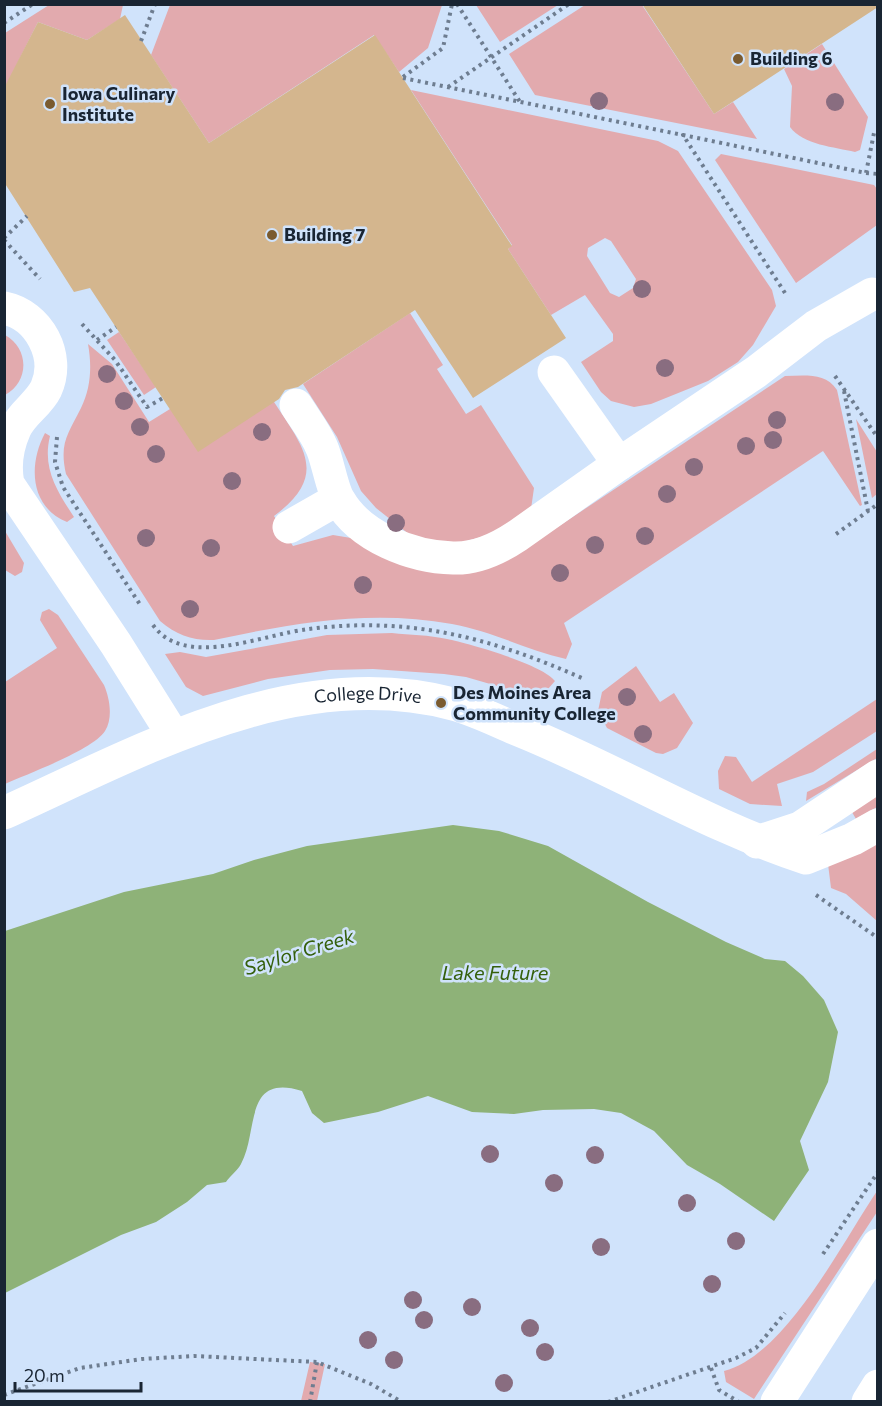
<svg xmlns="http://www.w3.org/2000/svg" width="882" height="1406" font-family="Commissioner,sans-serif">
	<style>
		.green { fill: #e2aaae; fill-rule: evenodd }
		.water { fill: #8eb278 }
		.building { fill: #d4b68e }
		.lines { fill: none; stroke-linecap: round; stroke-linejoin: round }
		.path { stroke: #6e7d90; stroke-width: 4; stroke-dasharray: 3 4.5; stroke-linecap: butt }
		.minor { stroke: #fff; stroke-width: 33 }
		.tree { fill: #896d80 }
		.poi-dot { fill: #7a5b30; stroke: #d0e3fb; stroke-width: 2 }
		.labels { text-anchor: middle; stroke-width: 5; stroke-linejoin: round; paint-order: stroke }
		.poi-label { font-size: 18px; font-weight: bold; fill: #192533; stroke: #d0e3fb; text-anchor: start }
		.street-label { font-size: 18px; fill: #192533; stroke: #d0e3fb }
		.water-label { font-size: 20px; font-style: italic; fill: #35600c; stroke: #d0e3fb }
	</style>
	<rect width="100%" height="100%" fill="#d0e3fb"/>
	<!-- green -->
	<path class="green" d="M49,5h74l-3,14 -33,21 -49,-18 -33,66v-55z
		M170,5h272l-14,43 -29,24 -25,-37 -165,108 -58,-88z
		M476,5h82l-58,37z
		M585,5h57l72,109 19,-12 24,37 -222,-44 -26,-41z
		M822,44l46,73 -8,33 -5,2c-20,-5 -52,-7 -65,-25l2,-41 -8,-17z
		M411,90l247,51 20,10 94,139 4,16 -23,39 -15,17 -30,19 -57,23 -17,3 -23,-6 -10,-9 -20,-30 32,-21v-7l-28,-39 -34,20 -43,-66 4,-4zM605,238l6,3 25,38 -3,9 -14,9 -9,-4 -23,-37 1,-8z
		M721,154l153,31 3,4v36l-81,58 -81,-123z
		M410,313l33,52 -6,4 29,45 15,-9 53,83 -3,21 -38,25 -42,11 -41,-10 -34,-27 -15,-17 -24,-54 -34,-53z
		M119,332l37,55 -12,8 -37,-55z
		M5,335c25,14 24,47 0,60z
		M88,344l24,20 37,58 21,-13 104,-7c30,46 55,73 0,114l19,30 40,-11 30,5 16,5 159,-5 247,-164c19,0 40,-4 52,14l25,115 -2,1 -37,-55 -259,172 8,21 -6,15c-39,-9 -75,-28 -114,-35 -81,-15 -159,-1 -238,16 -20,1 -38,-5 -54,-19l-94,-147c-7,-31 2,-40 15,-66 10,-20 11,-42 7,-64z
		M856,419l21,33v42l-5,4z
		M45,433l5,3c-8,32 7,55 24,81l-7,5c-37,-15 -39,-57 -22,-89z
		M5,531l19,32 -2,9 -7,4 -10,-6z
		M49,609l9,6 46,70c6,14 9,33 1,46 -12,19 -78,43 -100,53v-102l52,-34 -17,-28 2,-8z
		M392,633c18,2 37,2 55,6 21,4 97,26 108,42l-7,8 -20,6 -62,-18 -22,-3 -71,-5 -43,1 -62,9 -65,17 -17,-9 -21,-33 15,-2 26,5 121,-22z
		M636,666l24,36 14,-9 19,30 -16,25 -14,6 -7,-1 -49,-25 -9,-17 4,-19z
		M877,699v32l-64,41 -36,12 5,22 -32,-2 -31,-15 -1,-18 7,-15 11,1 16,25z
		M877,749v9l-71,43 1,-9 17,-8z
		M877,789v18l-21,12 -7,-12z
		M877,838v83l-31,-27 -15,-6 -3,-24z
		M877,1191v21l-123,187 -28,-17 -2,-11c61,-15 118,-128 153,-180z
		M310,1362l15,2 -8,37h-16z"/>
	<!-- water -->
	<path class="water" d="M453,825l46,6 49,15 100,56 78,40 39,17 20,2 18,15 21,24 14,32 -10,50 -28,59 9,29 -35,51 -54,-37 -33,-19 -33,-34 -33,-18 -27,-4 -51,1 -29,4 -42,-2 -44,-16 -50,16 -54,11 -12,-10 -10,-22c-59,-18 -43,40 -61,73 -3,6 -11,12 -15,18l-19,3 -20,17 -31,20 -35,13 -116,58v-362l119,-39 89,-18 41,-14 53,-14z"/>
	<!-- building -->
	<path class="building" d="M642,4h236v3l-164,107z
		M125,15l84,128 166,-108 137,211 -4,3 58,89 -93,60 -58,-88 -117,77 -13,3 -6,9 -81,53 -108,-164 -16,4 -70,-110v-94l34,-66 49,18z"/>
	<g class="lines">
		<!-- path -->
		<path class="path" d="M457,4l63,98
			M4,23l29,-19
			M141,41l14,-37
			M403,77l40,-29 9,-44
			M403,78l280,57
			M448,87l121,-83
			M866,173l12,1
			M4,238l23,-22
			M4,240l36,39
			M785,293l-102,-158 183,38 8,-40
			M82,324l33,36 32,47 16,-9
			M97,340l19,-13
			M835,376l43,62
			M844,391l24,120
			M57,437l-2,25 8,25 78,119
			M836,534l42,-30
			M153,625c32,45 110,9 156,4 101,-13 183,9 275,50
			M816,895l62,43
			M823,1254l55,-82
			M711,1368l8,22 20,12
			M4,1395l76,-27 62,-9 52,-3 123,6 54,22 31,18
			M310,1402l7,-40
			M608,1402l128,-44 20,-10 29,-35"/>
		<!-- minor -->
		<g class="minor">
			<path d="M4,308c35,7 57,48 42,81 -8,16 -24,24 -31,40 -8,18 -11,35 -7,55l108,160 57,91"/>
			<path d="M554,372l65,92"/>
			<path d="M296,405c8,13 20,28 26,43 6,14 10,41 17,52 21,37 73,57 114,58 23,1 46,-10 64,-22l102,-72 137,-92 60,-46 56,-32"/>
			<path d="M289,527l49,-28"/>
			<path id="s1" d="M4,813c139,-63 291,-150 449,-109 23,6 46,18 68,27 96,39 187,95 285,127l47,-19 25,-14"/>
			<path d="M757,842l43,-14 78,-52"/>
			<path d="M777,1402l101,-157"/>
			<path d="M868,1402l10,-16"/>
		</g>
	</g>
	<!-- trees -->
	<g class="tree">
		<circle cx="599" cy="101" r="9"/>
		<circle cx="835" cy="102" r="9"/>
		<circle cx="642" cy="289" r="9"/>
		<circle cx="665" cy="368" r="9"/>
		<circle cx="107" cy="374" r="9"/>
		<circle cx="124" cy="401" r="9"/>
		<circle cx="777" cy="420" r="9"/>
		<circle cx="140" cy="427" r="9"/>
		<circle cx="262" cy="432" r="9"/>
		<circle cx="773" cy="440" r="9"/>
		<circle cx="746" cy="446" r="9"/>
		<circle cx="156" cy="454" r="9"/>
		<circle cx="694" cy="467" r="9"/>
		<circle cx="232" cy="481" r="9"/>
		<circle cx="667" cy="494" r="9"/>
		<circle cx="396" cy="523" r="9"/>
		<circle cx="645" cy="536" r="9"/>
		<circle cx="146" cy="538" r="9"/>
		<circle cx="595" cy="545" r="9"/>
		<circle cx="211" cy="548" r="9"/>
		<circle cx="560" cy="573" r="9"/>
		<circle cx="363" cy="585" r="9"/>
		<circle cx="190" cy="609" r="9"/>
		<circle cx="627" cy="697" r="9"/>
		<circle cx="643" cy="734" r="9"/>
		<circle cx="490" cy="1154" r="9"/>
		<circle cx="595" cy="1155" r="9"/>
		<circle cx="554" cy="1183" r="9"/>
		<circle cx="687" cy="1203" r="9"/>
		<circle cx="736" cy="1241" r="9"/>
		<circle cx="601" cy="1247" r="9"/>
		<circle cx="712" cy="1284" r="9"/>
		<circle cx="413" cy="1300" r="9"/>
		<circle cx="472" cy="1307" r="9"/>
		<circle cx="424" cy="1320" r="9"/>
		<circle cx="530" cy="1328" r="9"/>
		<circle cx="368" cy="1340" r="9"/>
		<circle cx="545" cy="1352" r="9"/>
		<circle cx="394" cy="1360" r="9"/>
		<circle cx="504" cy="1383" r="9"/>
	</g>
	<!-- markers -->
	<g class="poi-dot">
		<circle cx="738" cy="59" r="6"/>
		<circle cx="50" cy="104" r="6"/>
		<circle cx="272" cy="235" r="6"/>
		<circle cx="441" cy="703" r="6"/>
	</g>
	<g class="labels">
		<!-- poi labels -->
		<g class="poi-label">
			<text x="750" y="65">Building 6</text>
			<text x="62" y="100">Iowa Culinary<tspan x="62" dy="21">Institute</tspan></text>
			<text x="284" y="241">Building 7</text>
			<text x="453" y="699">Des Moines Area<tspan x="453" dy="21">Community College</tspan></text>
		</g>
		<!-- street labels -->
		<g class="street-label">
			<text dy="6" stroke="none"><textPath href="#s1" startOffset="386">College Drive</textPath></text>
		</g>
		<!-- water labels -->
		<g class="water-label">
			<text transform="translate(299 952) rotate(-17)" y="7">Saylor Creek</text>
			<text x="495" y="980">Lake Future</text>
		</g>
	</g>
	<!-- border -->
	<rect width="882" height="1406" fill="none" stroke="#192533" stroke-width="12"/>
	<!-- scale -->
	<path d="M15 1382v9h126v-9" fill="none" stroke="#192533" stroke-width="3"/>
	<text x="24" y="1382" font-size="18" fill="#192533" stroke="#d0e3fb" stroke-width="4.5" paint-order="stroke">20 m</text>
</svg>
